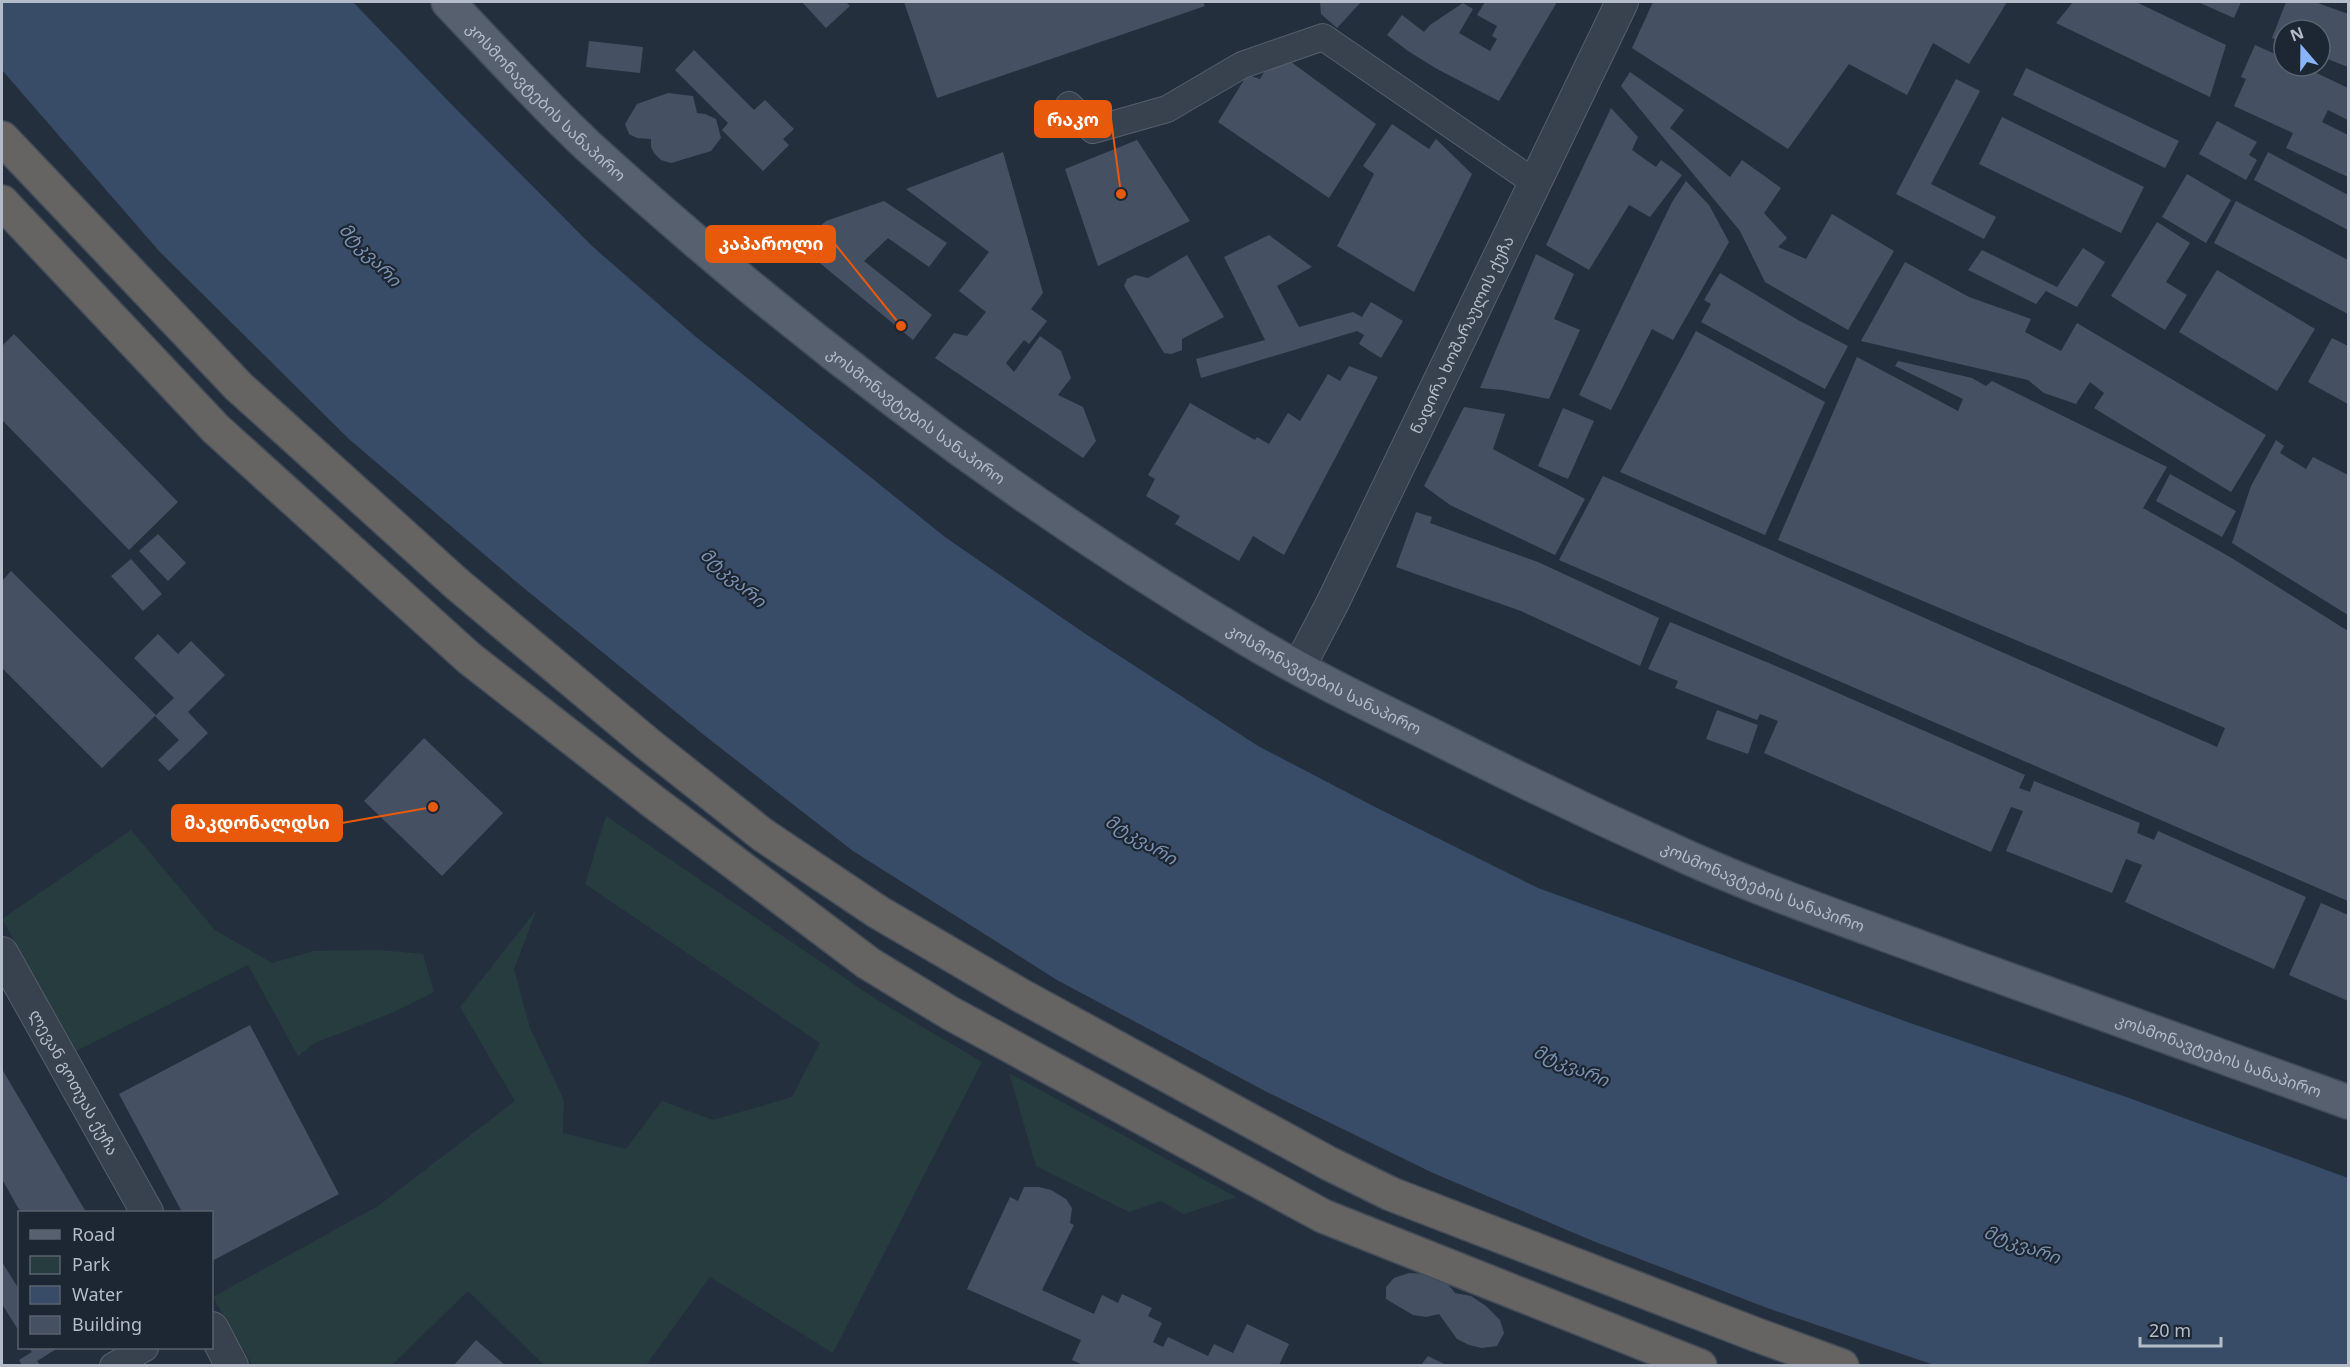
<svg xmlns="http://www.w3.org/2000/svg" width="2350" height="1367" font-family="'Noto Sans','Noto Sans Georgian',sans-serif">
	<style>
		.green { fill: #263c3f }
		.water { fill: #394c67 }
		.building { fill: #455162 }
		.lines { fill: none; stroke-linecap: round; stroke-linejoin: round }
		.minor-casing { stroke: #565f6c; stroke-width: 28 }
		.tertiary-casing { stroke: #565f6c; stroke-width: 34 }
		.primary-casing { stroke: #414a57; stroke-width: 36 }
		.trunk-casing { stroke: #434c59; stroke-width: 36 }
		.minor { stroke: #38414e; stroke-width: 26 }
		.tertiary { stroke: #38414e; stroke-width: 32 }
		.primary { stroke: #56606e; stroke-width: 33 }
		.trunk { stroke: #656462; stroke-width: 33 }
		.labels { text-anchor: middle; stroke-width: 4.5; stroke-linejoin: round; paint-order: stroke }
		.street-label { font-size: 16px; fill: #b4bcc9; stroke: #1d2633 }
		.water-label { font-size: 18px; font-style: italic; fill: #7c92b1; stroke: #1d2633 }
		.leader { fill: none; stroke: #e8590c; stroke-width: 2 }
		.callout-dot { fill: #e8590c; stroke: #1d2633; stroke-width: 2 }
		.callout { fill: #e8590c; stroke: #e8590c; stroke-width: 2 }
		.callout-label { font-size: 18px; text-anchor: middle; font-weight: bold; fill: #fff }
	</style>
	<rect width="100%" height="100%" fill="#242f3e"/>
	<!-- green -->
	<path class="green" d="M606,816l271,184 105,62 -149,291 -123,-76 -64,88h-102l-76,-74 -76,74h-140l-39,-68 165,-91 137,-105 -55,-94 77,-98 -23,60 16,59 34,72 -1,33 63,16 36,-48 51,19 79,-23 28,-54 -235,-159z
		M131,830l84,100 57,33 42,-12 64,-1 45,4 11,38 -40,20 -79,31 -17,13 -50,-91 -172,86 -74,-132z
		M1009,1073l227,124 -52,17 -23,-13 -32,11 -93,-46z"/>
	<!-- water -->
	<path class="water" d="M2,2h351l103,107 136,137 104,91 249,200 139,96 174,113 119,62 161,80 372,135 219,75 219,80v187h-414l-164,-56 -177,-68 -160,-68 -170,-83 -206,-110 -204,-129 -149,-116 -190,-155 -165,-141 -190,-188 -157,-181z"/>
	<!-- building -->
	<path class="building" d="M802,2h44l4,4 -24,22z
		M904,2h299l2,4 -268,92z
		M1320,2h41l-24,26 -16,-14z
		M1485,2h72l-58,99 -62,-32 -29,-18 -21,-16 15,-20 22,17 6,-7 33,-22 10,6 -14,24 31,18 7,-12 -5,-3 5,-10 -20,-11z
		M1653,2h354l-38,62 -36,-21 -26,52 -58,-31 -61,85 -156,-101z
		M2073,2h63l90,43 -16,52 -154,-74z
		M2198,2h43l-7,16z
		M2286,2h29l33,12v53l-28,-11v-26h-36v13l-12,-5z
		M589,41l54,6 -3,26 -54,-6z
		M2255,45l29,13v8h18l46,22v32l-20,-10 -6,12 26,13v42l-62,-29 7,-15 -59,-27 12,-27 -5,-2z
		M694,50l60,60 11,-10 29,29 -11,10 6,6 -26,26 -41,-41 6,-7 -53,-53z
		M1291,62l85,62 -47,74 -111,-76 29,-47 13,4 6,-10z
		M2026,68l153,73 -14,27 -152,-73z
		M1630,72l54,38 -14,18 60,49 12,-17 39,28 -17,25 23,25 -9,9 28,12 26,-45 62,37 -46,79 -83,-48 -25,-51 -119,-145z
		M1956,79l24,12 -49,93 65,33 -12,22 -88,-45z
		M668,93l25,3 4,17 8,1 11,5 5,19 -10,13 -40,12 -10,-3 -7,-7 -3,-6v-8l-14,-1 -8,-4 -4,-10 12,-20z
		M1611,108l27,29 -6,13 24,17 5,-7 21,15 -32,42 -21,-12 -40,65 -43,-25z
		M2002,117l142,70 -23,46 -142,-69z
		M2217,121l40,21 -8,13 8,5 -11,20 -47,-26z
		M1392,124l37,25 7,-10 36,35 -58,118 -77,-46 37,-72 -11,-8z
		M1137,140l53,81 -92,45 -33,-97z
		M1003,152l40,141 -12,16 16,12 -18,23 -5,-4 -18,23 8,9 26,-36 21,15 10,27 -13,17 25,12 13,34 -13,17 -148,-100 19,-25 13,3 19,-24 -27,-21 30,-39 -83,-63z
		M2268,152l80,43v35l-94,-50z
		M2187,174l44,26 -25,43 -44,-26z
		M1686,181l23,24 20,37 -56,98 -21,-11 -41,81 -32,-15 93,-193z
		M884,201l63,42 -18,24 -41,-29 -24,23 68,54 -19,25 -115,-95 28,-24z
		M2236,201l112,59v54l-134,-71z
		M2157,222l33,21 -24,39 21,13 -22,35 -54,-34z
		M1269,235l43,32 -35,19 22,41 54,-15 9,5 9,-15 32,19 -22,37 -22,-14 5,-9 -7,-4 -156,47 -5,-19 69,-19 -41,-83z
		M2083,248l22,14 -28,45 -31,-16 -10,13 -68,-34 14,-20 75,37z
		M1536,254l38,20 -20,45 26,11 -31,69 -46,-9 -23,-2z
		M1187,255l37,62 -42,22v11l-11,4 -7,-1 -40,-67 3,-7 8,-4 13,3z
		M1905,262l64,35 62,22 -6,13 36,19 16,-28 189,112 -35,57 -137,-84 10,-15 -14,-11 -14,22 -32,-11 -16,-13 -167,-39z
		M2217,270l98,59 -38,62 -98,-59z
		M1720,273l78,47 50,26 -23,43 -124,-67 10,-18 -7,-4z
		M1696,331l129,71 -60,133 -145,-63z
		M14,334l164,168 -49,48 -127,-130v-74z
		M2332,338l16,8v58l-40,-22z
		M1857,357l101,54 5,-12 -68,-33 3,-5 74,17 14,8 6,-5 175,86 -24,41 87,49 118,74v270l-789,-341 44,-84 614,271 8,-19 -447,-188z
		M1349,366l29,11 -94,178 -31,-19 -14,25 -64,-37 5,-8 -34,-20 9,-17 -7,-4 42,-72 65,37 2,-3 12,7 19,-31 12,8 28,-47 12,7z
		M1464,407l41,7 -12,35 92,50 -30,56 -105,-50 -26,-19z
		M1563,408l31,13 -26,58 -30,-13z
		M2276,440l8,6 -4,7 26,16 7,-12 35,18v140l-116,-72 19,-57z
		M2170,474l66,37 -14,26 -66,-36z
		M1416,512l16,5 -2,6 108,39 121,56 -19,48 -119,-55 -125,-44z
		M158,534l28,29 -18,18 -29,-30z
		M131,559l31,35 -19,17 -32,-35z
		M11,571l145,144 -54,53 -100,-100v-87z
		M1670,622l120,50 235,103 -6,13 11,4 4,-11 106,42 -3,10 17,7 4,-9 148,66 -32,72 -149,-67 17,-37 -16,-6 -14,34 -106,-42 17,-40 -12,-4 -20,45 -227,-99 14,-32 -18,-7 -3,6 -82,-32 3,-7 -30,-12z
		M158,634l20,20 13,-13 34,34 -37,37 20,21 -39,38 -11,-11 21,-20 -24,-24 19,-18 -40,-40z
		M1717,710l41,15 -10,29 -42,-15z
		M424,738l79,75 -61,63 -78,-75z
		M2321,903l27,12v86l-59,-26z
		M250,1025l89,169 -127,67v-49h-30l-63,-118z
		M2,1069l84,143h-65l-4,-6 -15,-27z
		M1024,1187h15l12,3 15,9 6,9 -2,15 4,2 -32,65 52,24 8,-19 16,8 4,-9 30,14 -4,8 14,7 -9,19 10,5 5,-10 40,19 6,-12 19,9 14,-29 42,20 -10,21h-196l-11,-5 9,-20 -114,-51 43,-92 8,4z
		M2,1262l18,29v42l-18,-29z
		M1409,1273l18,1 19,8 9,11 16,3 15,10 14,14 4,13 -7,13 -15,2 -13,-3 -12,-6 -18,-25 -13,3 -13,-2 -27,-16v-12l8,-9z
		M476,1340l29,25h-51z
		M29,1348h29l-21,13 3,4h-18l-3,-5 13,-8z
		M1428,1356l18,9h-25z"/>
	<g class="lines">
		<!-- minor casing -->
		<g class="minor-casing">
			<path id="minor" d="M1069,105l24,25 74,-21 75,-44 81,-28 211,145
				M113,1366l32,-18"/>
		</g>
		<!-- tertiary casing -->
		<g class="tertiary-casing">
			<g id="tertiary">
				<path id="s1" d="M1299,667l34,-65 289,-600"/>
				<path id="s2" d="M2,953l145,259"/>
				<path d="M212,1328l20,38"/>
			</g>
		</g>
		<!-- primary casing -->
		<g class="primary-casing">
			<g id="primary">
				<path id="s3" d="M448,2c46,48 91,98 140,144 203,185 425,353 661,494 60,36 125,67 188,98 83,42 167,82 252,120 88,39 180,70 271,104 130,47 259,94 388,140"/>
			</g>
		</g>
		<!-- trunk casing -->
		<g class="trunk-casing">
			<path id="trunk" d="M2,138l237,249 218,197 191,160 115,91 115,77 142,83 308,168 63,31 366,141 85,31
				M2,202l214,227 253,229 186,145 213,160 82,50 373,203 377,150"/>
		</g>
		<!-- minor -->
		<use href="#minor" class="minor"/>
		<!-- tertiary -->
		<use href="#tertiary" class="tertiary"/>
		<!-- primary -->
		<use href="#primary" class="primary"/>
		<!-- trunk -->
		<use href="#trunk" class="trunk"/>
	</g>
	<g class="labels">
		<!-- street labels -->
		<g class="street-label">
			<text dy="6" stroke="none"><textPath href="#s3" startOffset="140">კოსმონავტების სანაპირო</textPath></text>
			<text dy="6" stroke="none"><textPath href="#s1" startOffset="370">ნადირა ხოშარაულის ქუჩა</textPath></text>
			<text dy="6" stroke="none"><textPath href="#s3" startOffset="626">კოსმონავტების სანაპირო</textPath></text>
			<text dy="6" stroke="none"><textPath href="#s3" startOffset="1112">კოსმონავტების სანაპირო</textPath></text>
			<text dy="6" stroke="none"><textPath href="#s3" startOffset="1598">კოსმონავტების სანაპირო</textPath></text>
			<text dy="6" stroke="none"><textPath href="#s3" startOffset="2084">კოსმონავტების სანაპირო</textPath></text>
			<text dy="6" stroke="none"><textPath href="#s2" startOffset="148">ლევან გოთუას ქუჩა</textPath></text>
		</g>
		<!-- water labels -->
		<g class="water-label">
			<text transform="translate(370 255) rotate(46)" y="6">მტკვარი</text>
			<text transform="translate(733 578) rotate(41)" y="6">მტკვარი</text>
			<text transform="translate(1141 840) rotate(31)" y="6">მტკვარი</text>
			<text transform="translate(1571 1066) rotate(23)" y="6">მტკვარი</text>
			<text transform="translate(2022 1245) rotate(20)" y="6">მტკვარი</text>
		</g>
	</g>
	<!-- callouts -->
	<path class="leader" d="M1121 194L1111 119M901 326L835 244M433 807L342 823"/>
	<g class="callout-dot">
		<circle cx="1121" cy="194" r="6"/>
		<circle cx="901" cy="326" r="6"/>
		<circle cx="433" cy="807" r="6"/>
	</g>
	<g class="callout">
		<rect x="1035" y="101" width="76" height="36" rx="6"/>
		<rect x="706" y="226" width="129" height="36" rx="6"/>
		<rect x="172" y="805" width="170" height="36" rx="6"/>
	</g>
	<g class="callout-label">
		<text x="1073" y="126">რაკო</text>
		<text x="771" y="250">კაპაროლი</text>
		<text x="257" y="829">მაკდონალდსი</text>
	</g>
	<!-- border -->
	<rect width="2350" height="1367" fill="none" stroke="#b4bcc9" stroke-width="6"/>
	<!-- legend -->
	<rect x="18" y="1211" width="195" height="138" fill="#1d2633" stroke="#59626f" stroke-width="1.5"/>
	<rect x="30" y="1230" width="30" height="9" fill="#56606e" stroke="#59626f" stroke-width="1.5"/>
	<text x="72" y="1241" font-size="18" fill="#b4bcc9">Road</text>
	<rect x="30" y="1256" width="30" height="18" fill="#263c3f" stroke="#59626f" stroke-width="1.5"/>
	<text x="72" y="1271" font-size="18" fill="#b4bcc9">Park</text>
	<rect x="30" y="1286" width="30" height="18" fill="#394c67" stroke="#59626f" stroke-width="1.5"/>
	<text x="72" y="1301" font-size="18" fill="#b4bcc9">Water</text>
	<rect x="30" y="1316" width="30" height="18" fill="#455162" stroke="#59626f" stroke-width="1.5"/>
	<text x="72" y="1331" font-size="18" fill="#b4bcc9">Building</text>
	<!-- north arrow -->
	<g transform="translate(2302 48) rotate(340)"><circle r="28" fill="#1d2633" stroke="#59626f" stroke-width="1.5"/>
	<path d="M0-4.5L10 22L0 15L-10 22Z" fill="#8ab4f8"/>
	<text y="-9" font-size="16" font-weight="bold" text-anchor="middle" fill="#b4bcc9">N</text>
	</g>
	<!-- scale -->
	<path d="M2140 1337v9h81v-9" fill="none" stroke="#b4bcc9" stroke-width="3"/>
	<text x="2149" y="1337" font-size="18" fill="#b4bcc9" stroke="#1d2633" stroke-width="4.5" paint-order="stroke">20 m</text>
</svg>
